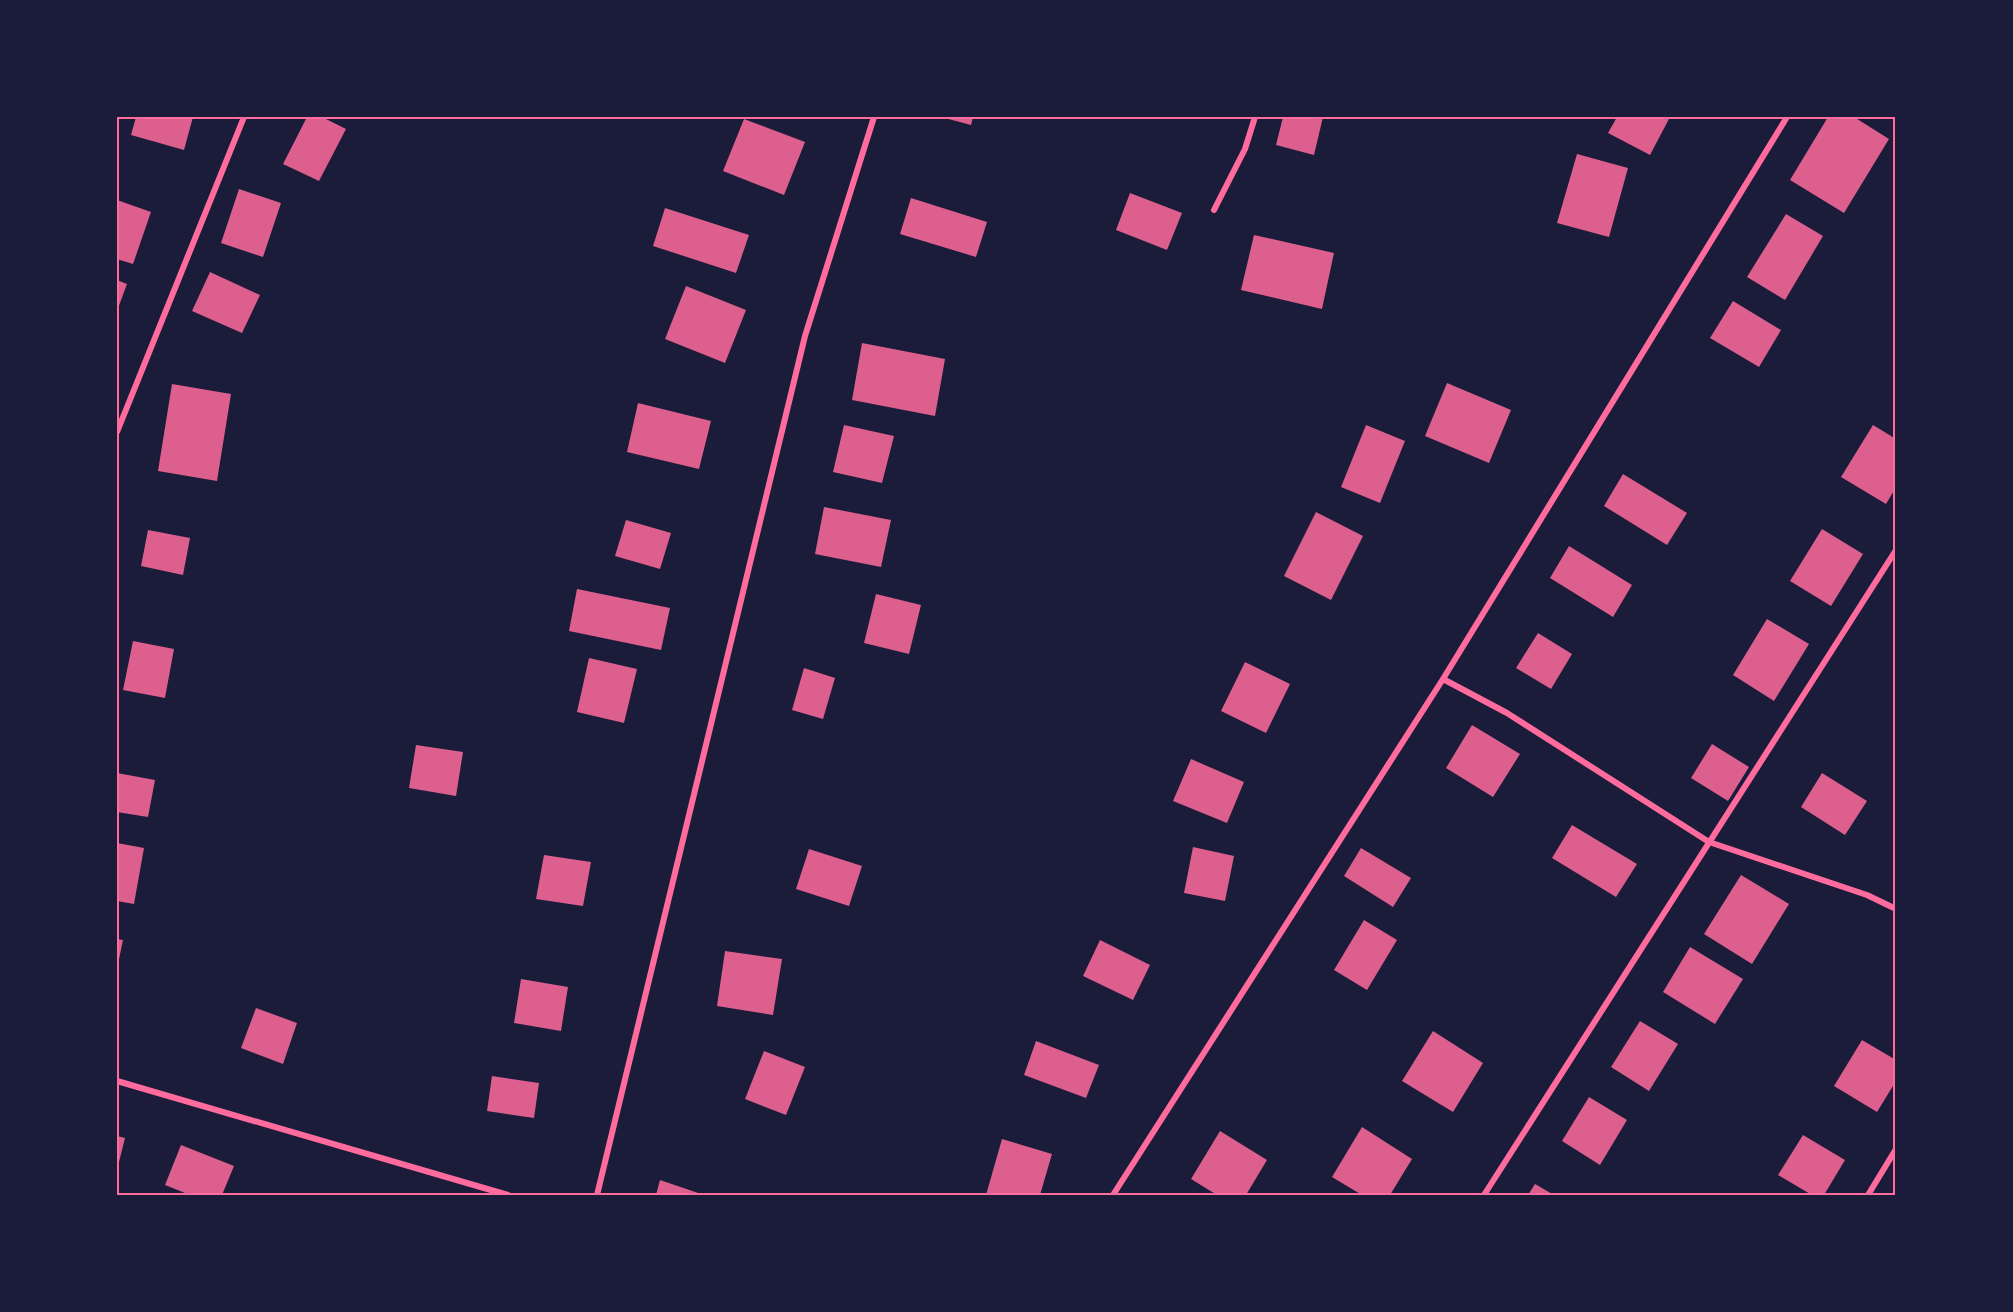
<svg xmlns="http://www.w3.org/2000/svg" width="2013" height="1312" font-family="Raleway,sans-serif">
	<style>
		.building { fill: #dd5f8e }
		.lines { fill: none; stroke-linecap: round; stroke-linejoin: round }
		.minor { stroke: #ff6b9d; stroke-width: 6 }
		.neatline { fill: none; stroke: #ff6b9d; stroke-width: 2 }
	</style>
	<rect width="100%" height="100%" fill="#1b1b3a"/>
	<!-- building -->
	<path class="building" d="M136,117h57l-9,33 -53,-15z
		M307,117h15l24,12 -27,52 -36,-17z
		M941,117h32l-2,8z
		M1283,117h40l-9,38 -38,-10z
		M1617,117h53l-20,38 -42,-22z
		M1828,117h26l35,22 -45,74 -54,-33z
		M744,119l61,23 -21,53 -61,-24z
		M1577,154l51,14 -19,69 -52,-14z
		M239,189l42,14 -18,54 -42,-14z
		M1130,193l52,20 -15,37 -51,-20z
		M911,198l76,24 -11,35 -76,-23z
		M117,200l34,12 -18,52 -16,-5z
		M665,208l84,27 -13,38 -83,-27z
		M1786,214l37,22 -38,64 -38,-23z
		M1254,235l80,18 -12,56 -81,-19z
		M210,272l50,23 -18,38 -50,-22z
		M117,280l10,4 -10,27z
		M686,286l60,24 -21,53 -60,-24z
		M1733,301l48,29 -22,37 -49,-29z
		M862,343l83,16 -10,57 -83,-16z
		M1447,383l64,27 -22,53 -64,-27z
		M172,384l59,10 -14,87 -59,-10z
		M638,403l73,18 -12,48 -72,-17z
		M844,425l50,11 -12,47 -49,-11z
		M1366,425l39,16 -25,62 -39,-16z
		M1873,425l23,14v48l-10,17 -45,-27z
		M1623,474l64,39 -20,32 -63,-39z
		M824,507l67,13 -10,47 -66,-13z
		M1316,512l47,24 -32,64 -47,-24z
		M626,520l45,13 -11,36 -45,-13z
		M1822,529l41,25 -32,52 -41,-25z
		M148,530l42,8 -7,37 -42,-9z
		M1569,546l63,39 -19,32 -63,-39z
		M577,589l93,19 -9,42 -92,-19z
		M876,594l45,11 -12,49 -45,-11z
		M1767,619l42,25 -35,57 -41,-26z
		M1538,633l34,21 -21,35 -35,-21z
		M133,641l41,8 -9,49 -42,-8z
		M589,658l48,11 -13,54 -47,-11z
		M1245,662l45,22 -24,49 -45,-22z
		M804,668l31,10 -12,41 -31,-9z
		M1472,725l48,29 -27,43 -47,-29z
		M1712,744l37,23 -21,34 -37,-23z
		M416,745l47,7 -7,44 -47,-8z
		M1191,759l53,23 -17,41 -54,-22z
		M117,773l38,7 -7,37 -31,-5z
		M1822,773l45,28 -22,34 -44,-28z
		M1572,825l65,39 -21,33 -64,-39z
		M117,843l27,5 -10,56 -17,-3z
		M1193,847l41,9 -9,45 -41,-8z
		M1361,848l50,30 -18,29 -49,-31z
		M809,849l53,17 -13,40 -53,-17z
		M544,855l47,7 -8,44 -47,-7z
		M1741,875l48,29 -37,60 -48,-30z
		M1364,920l33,20 -30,50 -33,-20z
		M117,939l6,1 -5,24h-1z
		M1100,940l50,25 -17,35 -50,-24z
		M1690,947l53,32 -28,45 -52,-32z
		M725,951l57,8 -9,56 -56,-9z
		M521,979l47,8 -7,44 -47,-8z
		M256,1008l41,15 -14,41 -42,-16z
		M1640,1021l38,23 -29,47 -38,-24z
		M1433,1031l50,32 -30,49 -51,-31z
		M1862,1040l34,20v21l-19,31 -43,-26z
		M1036,1041l63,24 -13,33 -62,-23z
		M764,1051l41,16 -19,48 -41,-16z
		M492,1076l47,7 -5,35 -47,-7z
		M1589,1097l38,23 -27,45 -38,-24z
		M1362,1127l50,32 -22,36h-28l-30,-18z
		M1220,1131l47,29 -21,35h-29l-26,-16z
		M1803,1135l42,25 -21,35h-12l-34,-20z
		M117,1136l8,2 -7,28 -1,-1z
		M1002,1139l50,15 -12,41h-54z
		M181,1145l53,21 -12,29h-32l-25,-10z
		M660,1180l44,15h-48z
		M1535,1184l19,11h-26z"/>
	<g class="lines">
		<!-- minor -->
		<path class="minor" d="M1214,210l31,-61 10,-32
			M117,432l127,-315
			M1443,679l64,34 202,129 158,53 29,14
			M117,1081l391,114
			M597,1195l208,-859 69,-219
			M1113,1195l330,-516 344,-562
			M1484,1195l412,-645
			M1868,1195l28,-46"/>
	</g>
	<!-- border -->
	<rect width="2013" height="1312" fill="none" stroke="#1b1b3a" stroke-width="237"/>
	<rect x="118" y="118" width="1776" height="1076" class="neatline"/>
</svg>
